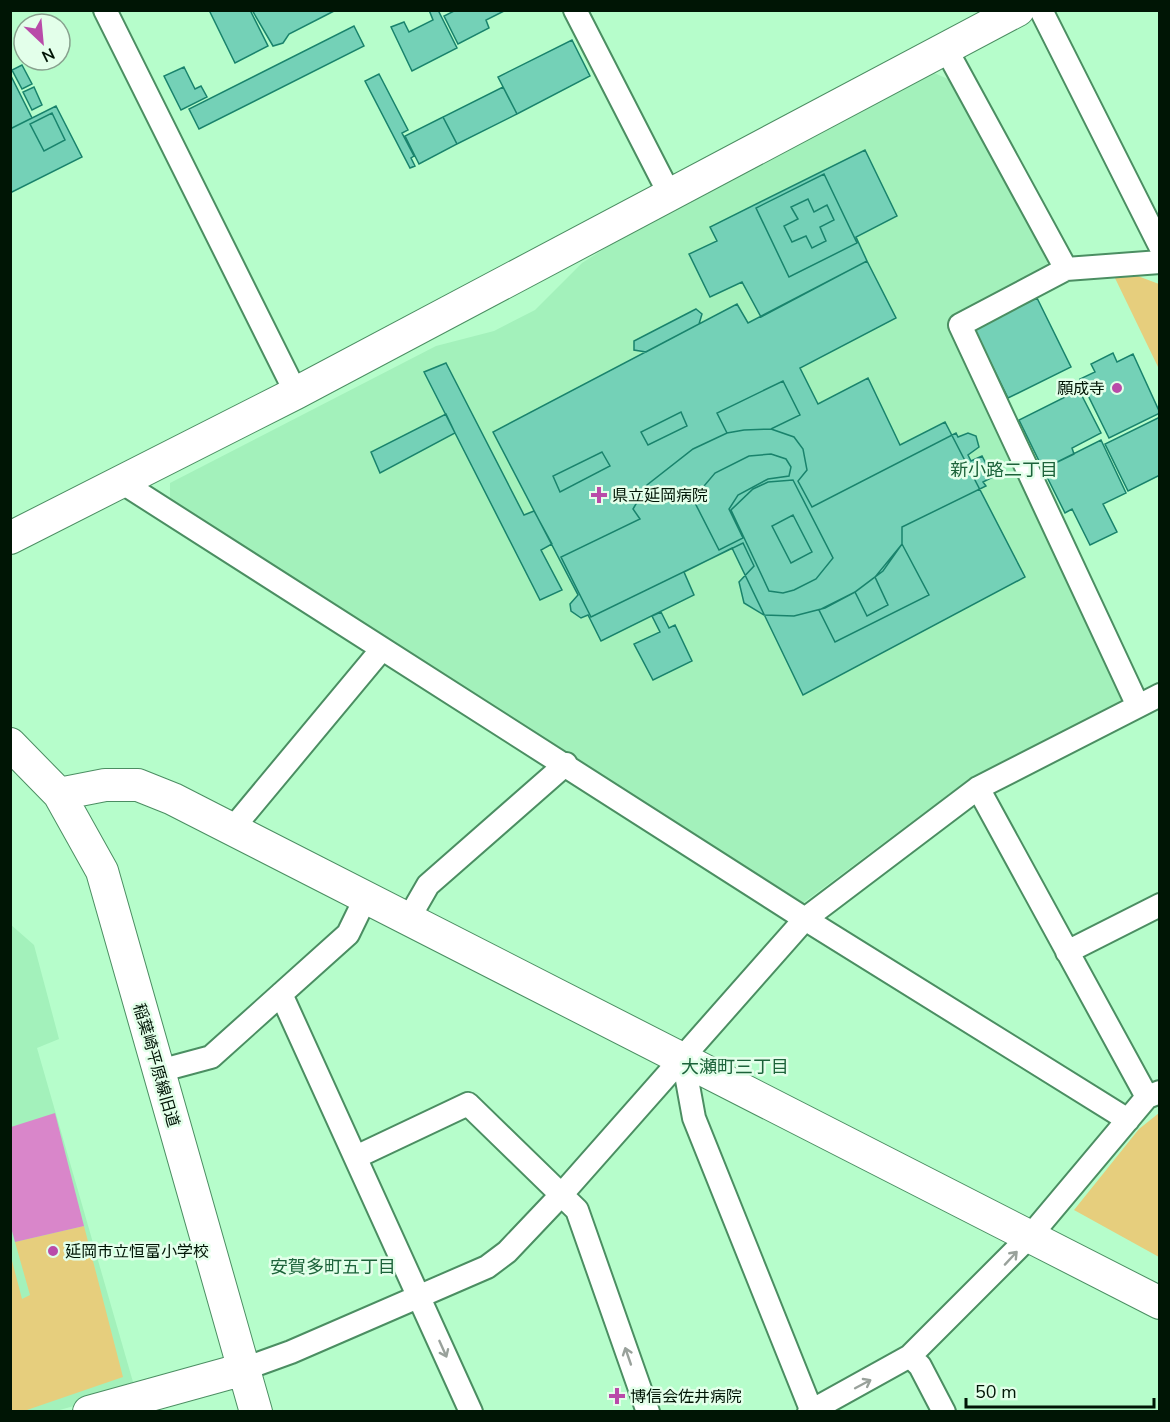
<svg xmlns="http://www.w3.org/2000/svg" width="1170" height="1422" font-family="'Nunito Sans','Noto Sans JP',sans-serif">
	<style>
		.built { fill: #a3f1bb }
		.green { fill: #e6ce7d }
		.water { fill: #d986ca }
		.building { fill: #74d1b7; stroke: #19836c; stroke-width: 1.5 }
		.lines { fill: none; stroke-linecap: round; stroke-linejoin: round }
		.street-casing { stroke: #4b8e62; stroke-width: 26 }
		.secondary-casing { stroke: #4b8e62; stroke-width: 34 }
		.street { stroke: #fff; stroke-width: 22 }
		.secondary { stroke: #fff; stroke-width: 32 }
		.oneway { stroke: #99a19b }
		.poi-dot { fill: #b94ba9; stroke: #e3ffea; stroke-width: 2 }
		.labels { text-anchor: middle; stroke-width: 5; stroke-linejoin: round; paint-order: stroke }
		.poi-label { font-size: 16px; fill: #001505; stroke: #e3ffea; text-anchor: start }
		.street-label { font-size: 16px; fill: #001505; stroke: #e3ffea }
		.neighbourhood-label { font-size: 18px; fill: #1c633a; stroke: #e3ffea }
	</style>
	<rect width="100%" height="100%" fill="#b6fdcb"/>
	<!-- built -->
	<path class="built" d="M934,73l21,9 97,185 -105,55 176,378 -162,85 -158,118 -9,1 -624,-397v-24l266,-137 58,-15 41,-21 47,-47 61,-39z
		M10,924l24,21 25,94 -22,9 98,341 -79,22h-45z"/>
	<!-- green -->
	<path class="green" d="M1135,275l24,9v85l-45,-93z
		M1159,1113v144l-85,-47 65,-81z
		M84,1226l39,151 -99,34h-13l-1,-158 12,46 8,-4 -15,-53z"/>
	<!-- water -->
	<path class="water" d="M55,1113l29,113 -69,16 -5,-18 1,-97z"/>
	<!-- building -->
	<path class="building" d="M209,10h41l18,36 -33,17z
		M252,10h84l-47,24 -6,9 -10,3z
		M429,10h9l19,38 -45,23 -21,-44 13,-5 5,10 24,-12z
		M456,10h50l-20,10 3,8 -31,16 -14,-28z
		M354,26l10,20 -165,83 -10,-20z
		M572,40l18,36 -73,38 -19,-37z
		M22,65l10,19 -10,5 -10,-19z
		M184,67l11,22 6,-3 6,11 -26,13 -17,-34z
		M10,74l22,44 -22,11z
		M379,74l29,56 -6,3 12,23 -3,2 4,8 -5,2 -45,-87z
		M34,87l8,18 -10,5 -9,-18z
		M503,87l14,27 -60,30 -14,-27z
		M56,106l26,51 -72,36v-64z
		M52,113l13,27 -21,11 -14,-27z
		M443,117l14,27 -38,20 -14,-28z
		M865,150l32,66 -41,21 11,24 -106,56 -19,-35 -32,15 -21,-43 28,-13 -7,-14z
		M824,174l33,69 -68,34 -33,-69z
		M808,199l6,13 13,-7 7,15 -14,7 6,14 -14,7 -6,-12 -14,6 -8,-16 14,-7 -7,-12z
		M867,261l29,57 -96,50 18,36 50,-26 32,67 45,-23 80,155 -222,118 -71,-147 -48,24 10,23 -93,46 -13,-26 -7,3 -10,-7 -1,-7 8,-9 -85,-163 244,-128 11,19z
		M1037,298l34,69 -63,31 -34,-69z
		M696,309l6,5 -3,10 -53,28 -12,-2v-9z
		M1113,353l4,9 16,-8 27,59 -51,25 -29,-59 15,-7 -4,-8z
		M446,363l78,152 10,-4 18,33 -11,6 21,40 -22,10 -116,-228z
		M783,381l17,34 -29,14 -27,1 -17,3 -10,-20z
		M1079,390l22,43 -29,15 2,6 -31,15 -24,-49z
		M681,412l6,14 -39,19 -7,-13z
		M446,414l9,19 -75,40 -9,-21z
		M1160,417v58l-32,16 -23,-47z
		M771,429l23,8 9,12 4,21 -9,11 14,26 144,-74 2,4 10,-4 8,3 3,11 -11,8 3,6 11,-5 11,21 -10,5 3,4 -84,41v17l-19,27 -28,21 -30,16 -31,8 -30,-1 -20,-12 -5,-21 15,-16 -11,-23 -152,74 -30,-60 79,-38 -7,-10 14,-24 46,-36 34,-16 17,-3z
		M1101,440l25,53 -23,11 14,28 -27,13 -18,-36 -7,4 -22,-44z
		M602,452l8,14 -50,26 -7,-16z
		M771,454l15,5 5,8 -2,9 -21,3 -30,16 -9,14 14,29 -24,12 -26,-51 22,-26 34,-17z
		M793,480l40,78 -17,21 -22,11 -11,3 -14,-2 -38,-81 22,-21 15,-7z
		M793,515l19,37 -21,11 -19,-37z
		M902,544l27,51 -94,47 -16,-32 36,-18 12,24 21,-11 -13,-28z
		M875,577l13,28 -21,11 -12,-24z
		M661,612l8,16 6,-3 17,36 -39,19 -19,-36 26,-12 -8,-16z"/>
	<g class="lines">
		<!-- street casing -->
		<g class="street-casing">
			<path id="street" d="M105,10l191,383
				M575,10l95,185
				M1041,10l119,236
				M946,49l120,220 -106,56 178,381
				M1066,269l94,-7
				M123,483l682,436 323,201
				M978,788l169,309
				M233,828l149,-179
				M409,918l19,-33 138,-121
				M1067,952l93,-47
				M281,994l190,418
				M683,1058l11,60 118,294
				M159,1071l52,-14 137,-123 18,-37
				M356,1157l112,-53 109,106 71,202
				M910,1356l10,10 24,46
				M244,1369l47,-17 196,-85 20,-15 55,-58 243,-275 173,-131 182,-93
				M809,1412l101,-56 121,-121 116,-138 13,-5"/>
		</g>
		<!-- secondary casing -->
		<g class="secondary-casing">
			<path id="secondary" d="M10,538l286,-145 722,-383
				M10,744l49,50 43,77 154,541
				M59,794l46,-9h33l35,14 987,504
				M89,1412l155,-43"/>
		</g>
		<!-- street -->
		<use href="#street" class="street"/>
		<!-- secondary -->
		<use href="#secondary" class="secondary"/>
	</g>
	<!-- one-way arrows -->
	<defs><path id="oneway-shaft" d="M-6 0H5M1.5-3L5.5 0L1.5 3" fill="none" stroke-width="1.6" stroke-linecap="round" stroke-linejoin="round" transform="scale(1.5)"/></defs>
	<g class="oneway">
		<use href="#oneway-shaft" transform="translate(1011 1258) rotate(-47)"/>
		<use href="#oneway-shaft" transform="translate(443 1349) rotate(66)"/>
		<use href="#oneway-shaft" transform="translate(628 1356) rotate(-109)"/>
		<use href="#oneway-shaft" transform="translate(863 1384) rotate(-28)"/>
	</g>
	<!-- markers -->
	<g class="poi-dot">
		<circle cx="1117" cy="388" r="6"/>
		<path d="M596 486h6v6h6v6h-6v6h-6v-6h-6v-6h6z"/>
		<circle cx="53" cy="1251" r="6"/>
		<path d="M614 1387h6v6h6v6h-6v6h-6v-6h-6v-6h6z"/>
	</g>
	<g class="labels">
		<!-- poi labels -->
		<g class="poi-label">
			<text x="1105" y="394" text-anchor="end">願成寺</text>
			<text x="612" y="501">県立延岡病院</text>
			<text x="65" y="1257">延岡市立恒富小学校</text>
			<text x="630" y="1402">博信会佐井病院</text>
		</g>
		<!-- street labels -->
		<g class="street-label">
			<text transform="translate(157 1065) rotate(74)" y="6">稲葉崎平原線旧道</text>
		</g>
		<!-- neighbourhood labels -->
		<g class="neighbourhood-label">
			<text x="1004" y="476">新小路二丁目</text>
			<text x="735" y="1073">大瀬町三丁目</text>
			<text x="333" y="1273">安賀多町五丁目</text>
		</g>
	</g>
	<!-- border -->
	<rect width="1170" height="1422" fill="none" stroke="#001505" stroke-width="24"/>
	<!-- north arrow -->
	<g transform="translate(42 42) rotate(154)"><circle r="28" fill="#e3ffea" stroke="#88a18e" stroke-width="1.5"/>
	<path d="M0-4.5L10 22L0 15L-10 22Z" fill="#b94ba9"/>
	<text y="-9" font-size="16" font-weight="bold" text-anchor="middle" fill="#001505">N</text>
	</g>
	<!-- scale -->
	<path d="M966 1398v9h188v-9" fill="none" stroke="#001505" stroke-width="3"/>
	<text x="975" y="1398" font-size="18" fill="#001505" stroke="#e3ffea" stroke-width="4.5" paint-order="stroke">50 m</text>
</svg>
